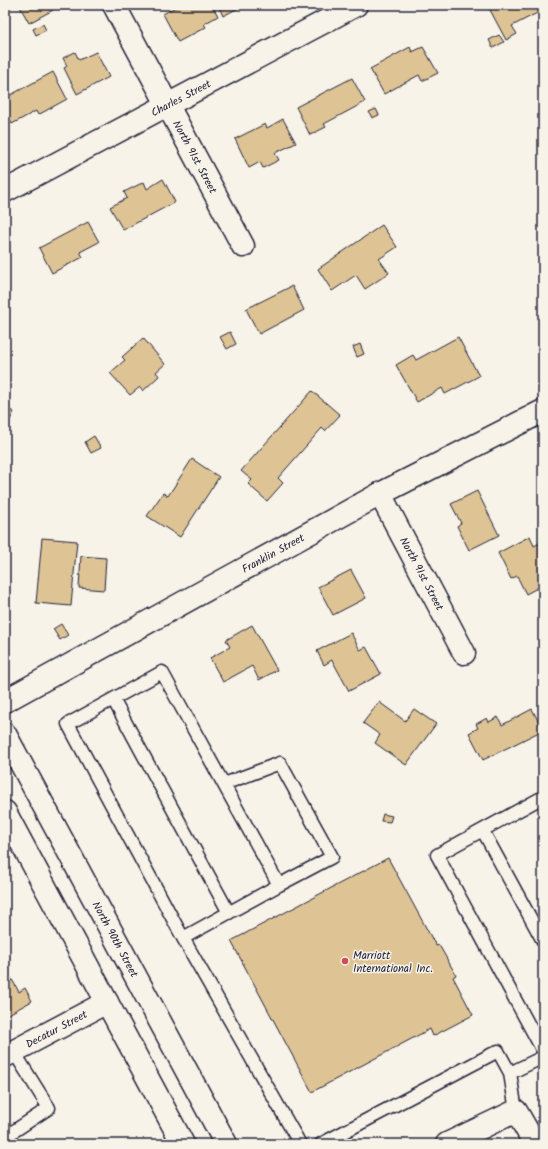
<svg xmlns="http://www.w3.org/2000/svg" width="548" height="1149" font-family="Kalam,sans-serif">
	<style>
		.building { fill: #dec494; stroke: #22223b }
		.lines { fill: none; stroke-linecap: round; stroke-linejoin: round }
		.service-casing { stroke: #22223b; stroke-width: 15 }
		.minor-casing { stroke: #22223b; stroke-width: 25 }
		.primary-casing { stroke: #22223b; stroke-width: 25 }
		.service { stroke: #f7f3e8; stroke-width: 12 }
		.minor { stroke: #f7f3e8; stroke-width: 22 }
		.primary { stroke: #f7f3e8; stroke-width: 22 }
		.poi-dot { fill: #d1495b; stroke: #f7f3e8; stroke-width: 1.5 }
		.labels { text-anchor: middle; stroke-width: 3; stroke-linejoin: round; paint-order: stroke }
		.street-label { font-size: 11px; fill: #22223b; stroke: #f7f3e8 }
		.poi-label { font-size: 11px; fill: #22223b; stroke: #f7f3e8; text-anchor: start }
	</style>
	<rect width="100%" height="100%" fill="#f7f3e8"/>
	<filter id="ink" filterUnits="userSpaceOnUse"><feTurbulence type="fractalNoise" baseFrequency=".025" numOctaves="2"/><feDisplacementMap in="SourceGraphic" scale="8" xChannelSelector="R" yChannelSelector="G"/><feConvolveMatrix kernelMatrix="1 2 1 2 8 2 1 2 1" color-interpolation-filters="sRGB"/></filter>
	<g filter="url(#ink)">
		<!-- building -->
		<path class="building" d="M19,5h31l3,5 -24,13z
			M179,5h33l6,11 -14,8 2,3 -28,15 -15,-28z
			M218,5h26l-21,11z
			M495,5h47l1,5 -31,16 5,8 -11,6 -17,-32z
			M43,24l3,6 -10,5 -3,-6z
			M499,35l5,7 -11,6 -4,-8z
			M410,47l2,5 11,-5 15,26 -16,8 -3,-6 -35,19 -14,-25z
			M75,52l4,8 17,-8 13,25 -32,17 -13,-26 3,-2 -4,-8z
			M53,72l14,27 -29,16 -2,-4 -24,13 -7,-12v-14z
			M352,78l13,24 -41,22 2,3 -16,8 -14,-28z
			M376,109l3,6 -7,3 -3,-6z
			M283,119l13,24 -21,10 4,7 -16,8 -3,-6 -11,6 -14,-29 30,-15 2,4z
			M163,179l12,23 -52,28 -13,-23 17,-9 -3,-6 20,-10 3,7z
			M88,222l11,20 -19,10 3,5 -31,16 -13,-25z
			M382,225l15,22 -18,12 10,14 -24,16 -9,-14 -24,16 -14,-22z
			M292,286l12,24 -45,24 -13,-25z
			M230,332l6,12 -9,5 -7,-12z
			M458,337l21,39 -34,18 -3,-6 -25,14 -21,-37 17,-10 3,5z
			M143,338l22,26 -9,8 3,4 -16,15 -3,-4 -10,8 -20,-22 15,-13 -3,-3z
			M360,344l4,10 -7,3 -4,-10z
			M312,391l28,24 -15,16 -3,-3 -44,50 5,5 -16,18 -19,-17 4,-4 -11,-9z
			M5,408l9,4 -9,18z
			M94,436l7,12 -10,5 -6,-11z
			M192,459l27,18 -39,60 -33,-21 16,-23 5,3z
			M477,491l22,44 -30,15 -12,-24 4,-3 -10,-19z
			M530,536l4,10 8,-4 1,2v12l-2,1 2,3v25l-17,9 -9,-18 -6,3 -13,-26z
			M42,538l35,3 -6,65 -35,-3z
			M81,556l25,2 -2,32 -25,-2z
			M351,570l15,28 -33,17 -15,-28z
			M61,624l7,11 -8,5 -7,-11z
			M252,625l25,45 -18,10 -7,-14 -29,16 -13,-24 20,-11 -4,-7z
			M351,633l9,17 6,-3 15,27 -32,17 -17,-31 -8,5 -7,-14z
			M379,702l26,19 9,-12 22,15 -30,41 -31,-22 5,-8 -17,-12z
			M532,709l11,21 -60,30 -14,-27 9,-5 -2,-4 11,-6 2,4 9,-5 4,8z
			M383,814l9,2 -2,6 -9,-1z
			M388,858l48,88 3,-1 17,30 -3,2 20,38 -40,21 -3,-7 -118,63 -81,-151z
			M5,949l5,10 -5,3z
			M5,967l14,25 6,-4 7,13 -27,15z"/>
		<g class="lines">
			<!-- service casing -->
			<g class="service-casing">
				<path id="service" d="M113,699l116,214
					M224,784l56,-21 52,94 -53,28
					M543,797l-106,58 106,196
					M483,831l60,110
					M183,938l96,-53 -117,-213 -94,52 115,214 117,206
					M510,1073l33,-16
					M5,1137l44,-29 -35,-56
					M321,1144l177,-93 12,22 6,38"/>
			</g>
			<!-- minor casing -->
			<g class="minor-casing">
				<g id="minor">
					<path id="s1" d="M114,5l129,241"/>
					<path id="s2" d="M5,191l351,-186"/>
					<path id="s3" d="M380,494l84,159"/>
					<path id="s4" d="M5,701l375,-207 163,-83"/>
					<path id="s5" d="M5,1056l102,-54"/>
					<path d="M447,1144l69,-33 19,33"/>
				</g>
			</g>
			<!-- primary casing -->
			<g class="primary-casing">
				<g id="primary">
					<path id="s6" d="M5,734l221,410"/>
					<path d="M5,812l178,332"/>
				</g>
			</g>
			<!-- service -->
			<use href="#service" class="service"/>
			<!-- minor -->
			<use href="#minor" class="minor"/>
			<!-- primary -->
			<use href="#primary" class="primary"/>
		</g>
	</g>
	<!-- markers -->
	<circle class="poi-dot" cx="345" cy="961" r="4"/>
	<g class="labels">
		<!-- street labels -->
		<g class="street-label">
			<text dy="4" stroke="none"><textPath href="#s2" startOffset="199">Charles Street</textPath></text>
			<text dy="4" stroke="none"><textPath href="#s1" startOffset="172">North 91st Street</textPath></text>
			<text dy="4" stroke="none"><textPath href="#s4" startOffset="306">Franklin Street</textPath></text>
			<text dy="4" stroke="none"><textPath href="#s3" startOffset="90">North 91st Street</textPath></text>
			<text dy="4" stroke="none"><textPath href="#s6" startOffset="233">North 90th Street</textPath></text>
			<text dy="4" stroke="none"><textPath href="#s5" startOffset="58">Decatur Street</textPath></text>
		</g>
		<!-- poi labels -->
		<g class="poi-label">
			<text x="353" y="959">Marriott<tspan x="353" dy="13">International Inc.</tspan></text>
		</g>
	</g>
	<!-- margin -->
	<rect width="548" height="1149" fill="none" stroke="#f7f3e8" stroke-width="20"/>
	<rect x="10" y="10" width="528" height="1129" fill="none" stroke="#22223b" stroke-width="1.5" filter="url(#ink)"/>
</svg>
